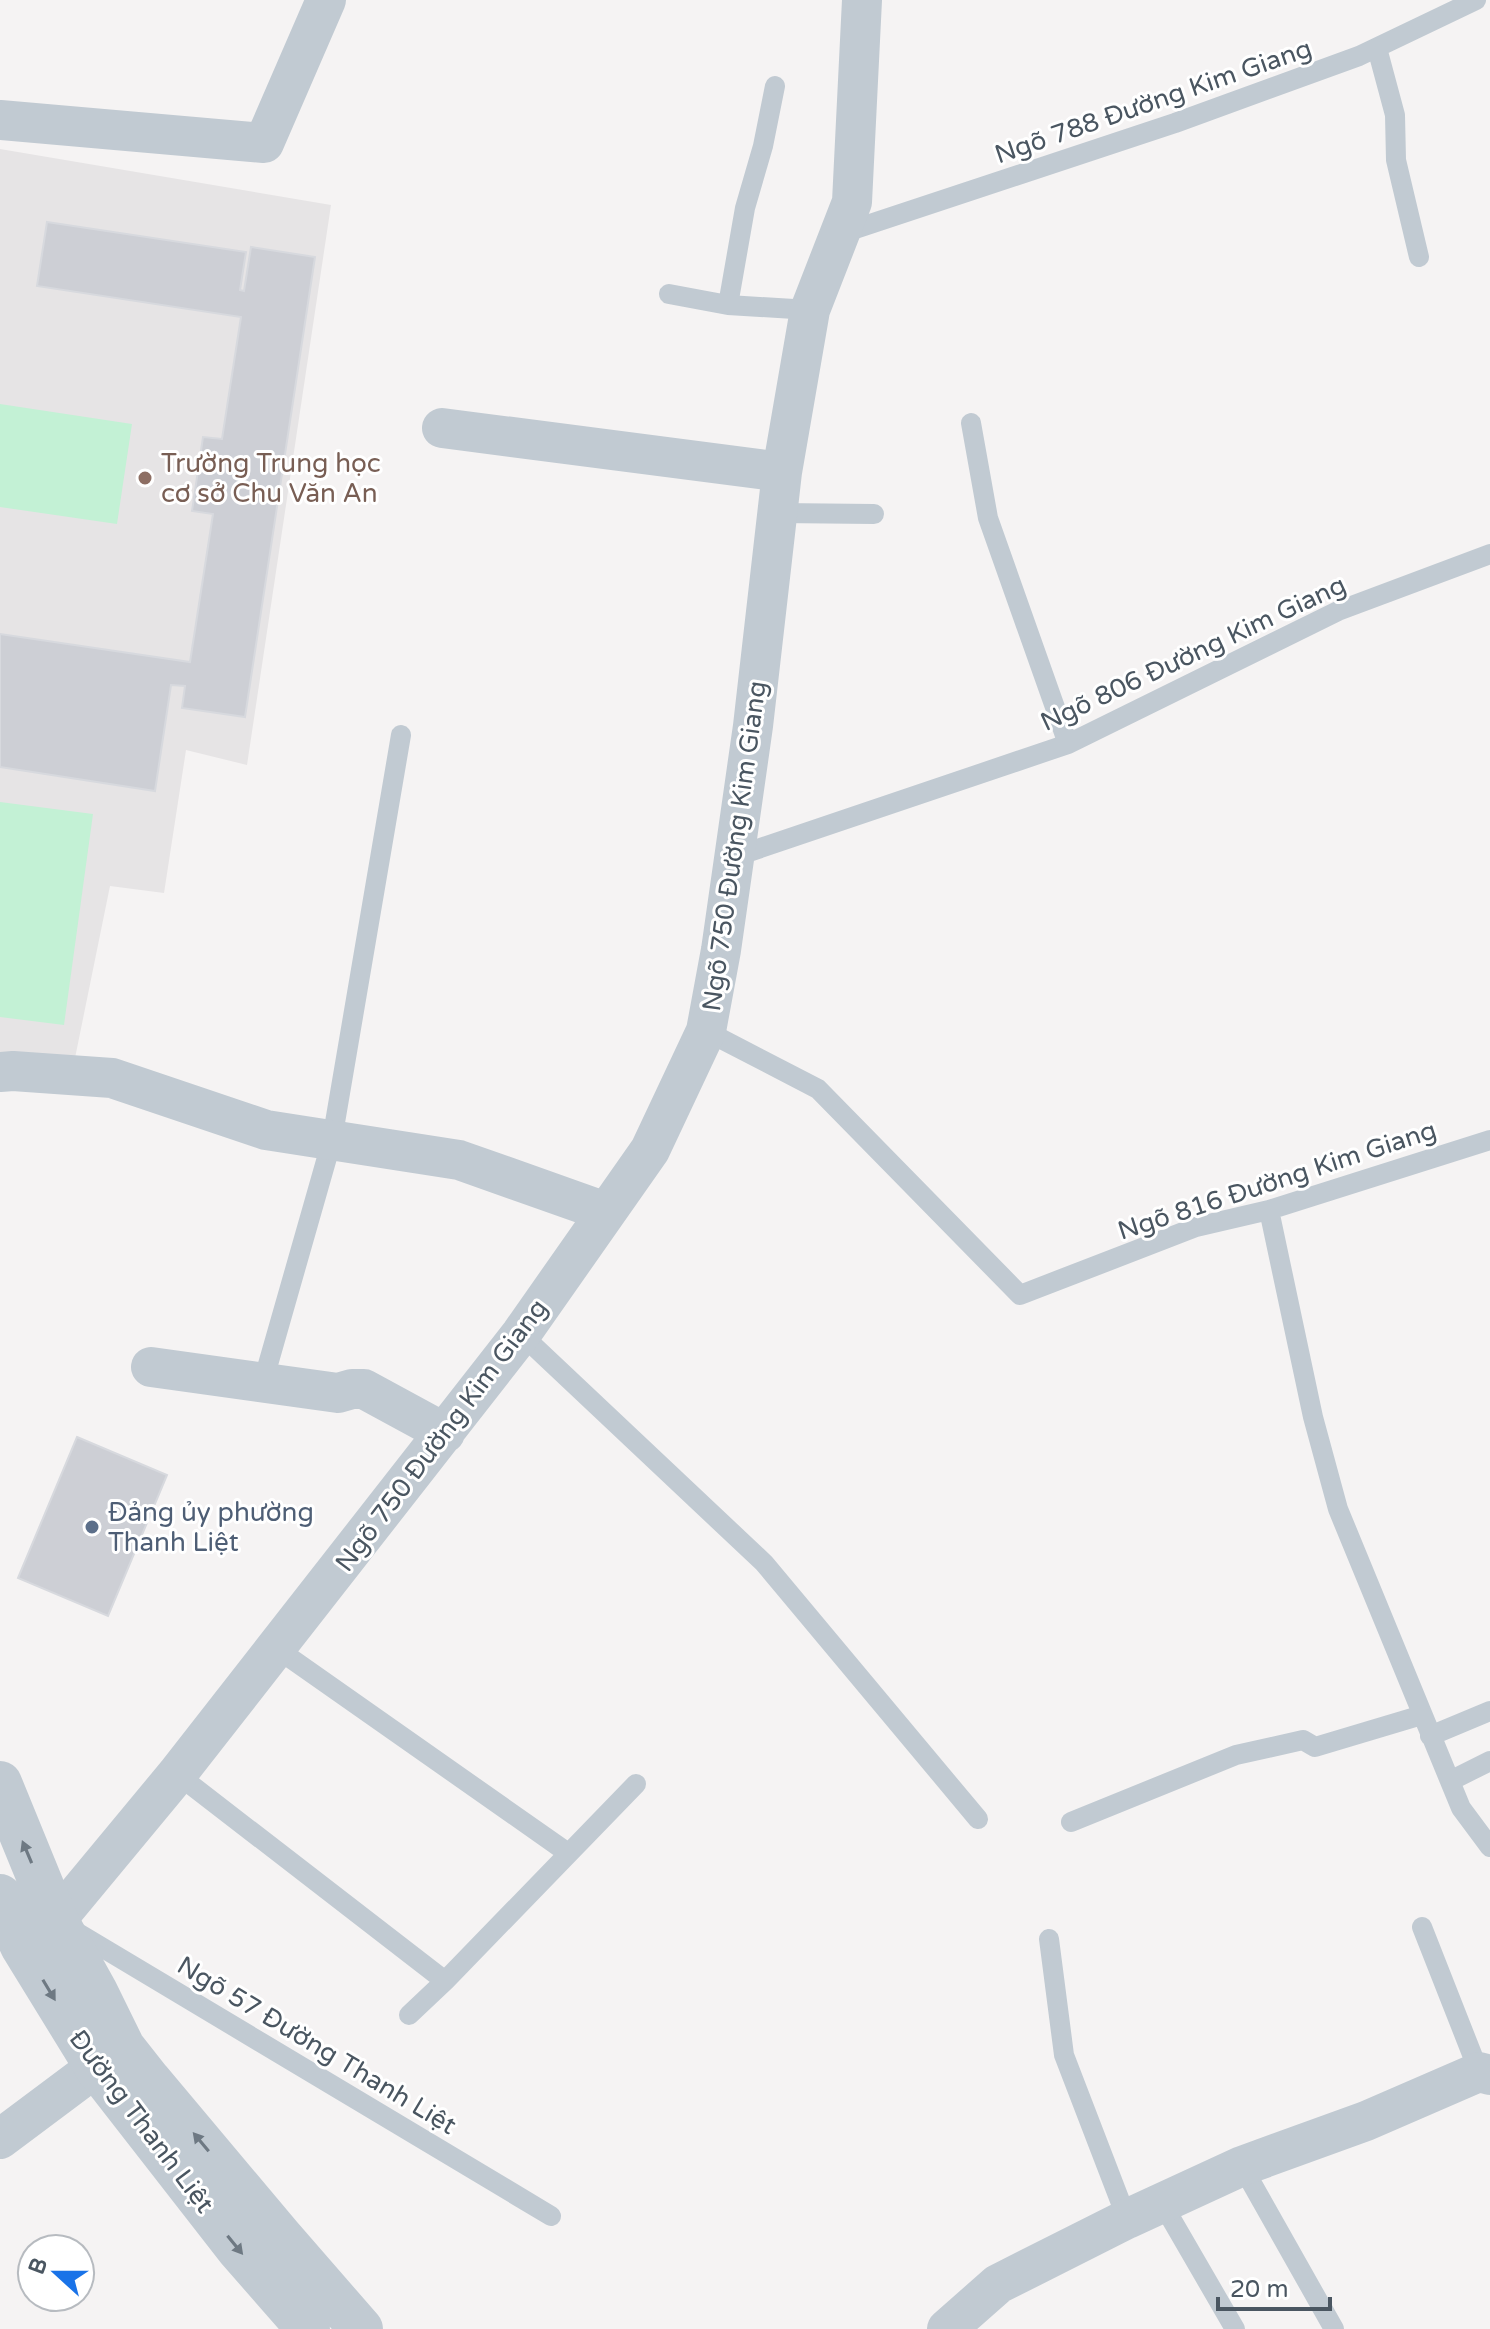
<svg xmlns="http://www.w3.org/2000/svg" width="1490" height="2329" font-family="'Varela Round',sans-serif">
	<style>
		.education { fill: #e6e4e5 }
		.green { fill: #c3f1d5 }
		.building { fill: #cdcfd5; stroke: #d7d9de; stroke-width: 2 }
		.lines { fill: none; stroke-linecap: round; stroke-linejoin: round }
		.service { stroke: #c1cad2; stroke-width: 20 }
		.minor { stroke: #c1cad2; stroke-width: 40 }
		.tertiary { stroke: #c1cad2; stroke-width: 44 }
		.oneway { fill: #6e7983 }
		.education-dot { fill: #8d6e63; stroke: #fff; stroke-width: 3 }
		.service-dot { fill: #5c6f8a; stroke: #fff; stroke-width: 3 }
		.labels { text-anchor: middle; stroke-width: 6; stroke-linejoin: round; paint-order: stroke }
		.street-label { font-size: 26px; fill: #4a5661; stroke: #fff }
		.education-label { font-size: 26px; fill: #785e54; stroke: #fff; text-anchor: start }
		.service-label { font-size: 26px; fill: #4e5e75; stroke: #fff; text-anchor: start }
	</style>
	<rect width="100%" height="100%" fill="#f5f3f3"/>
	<!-- education -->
	<path class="education" d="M0,149l331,56 -84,560 -61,-15 -22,143 -54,-7 -35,172 -75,4z"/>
	<!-- green -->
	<path class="green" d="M0,404l132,20 -15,100 -117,-17z
		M0,802l93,12 -29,211 -64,-8z"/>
	<!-- building -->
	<path class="building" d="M47,222l199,30 -6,38 4,1 7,-44 64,10 -70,460 -63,-9 3,-22 -14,-1 -16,106 -155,-24v-133l190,28 23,-148 -21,-3 11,-74 19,2 19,-122 -204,-31z
		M77,1437l90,38 -59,141 -90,-38z"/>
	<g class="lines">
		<!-- service -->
		<path class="service" d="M1377,48l18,67 1,45 23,97
			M840,234l335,-111 184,-67 117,-56
			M669,294l59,11 82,5
			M728,305l17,-97 18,-62 12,-60
			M971,423l17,95 80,226
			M778,513l96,1
			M734,857l334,-113 270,-133 152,-57
			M706,1031l112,58 202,206 176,-68 73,-17 221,-70
			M1269,1210l44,207 25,92 123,299 29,39
			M521,1334l243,229 214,256
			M263,1382l69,-242 69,-405
			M276,1648l292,205
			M1430,1736l60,-25
			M177,1774l268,207
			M1450,1781l40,-20
			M1071,1822l165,-67 67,-15 12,7 107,-32
			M1422,1927l57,145
			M73,1930l478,286
			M1049,1939l15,116 63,164
			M409,2015l36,-34 191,-197
			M1242,2166l92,163
			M1162,2203l73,126"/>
		<!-- minor -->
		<path class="minor" d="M0,120l264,23 62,-143
			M442,428l340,44
			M0,1072l13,-1 99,7 154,52 193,30 147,52
			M151,1367l187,26 14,-4h12l81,44
			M56,1920l121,-146 344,-440 129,-184 56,-119 15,-81 32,-224 29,-254 28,-162 42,-108 10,-202
			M0,2139l123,-92
			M947,2329l51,-45 129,-65 115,-53 124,-45 113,-49 11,3"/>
		<!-- tertiary -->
		<path class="tertiary" d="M0,1783l56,137 40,72 27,55 26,33 131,156 81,93
			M0,1896l22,50 75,122 141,181 70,80"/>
	</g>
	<!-- one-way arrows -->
	<defs><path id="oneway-solid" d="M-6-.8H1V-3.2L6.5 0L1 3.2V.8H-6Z" transform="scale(2)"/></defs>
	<g class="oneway">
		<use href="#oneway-solid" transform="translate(27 1852) rotate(-113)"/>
		<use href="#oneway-solid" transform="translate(49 1990) rotate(59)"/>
		<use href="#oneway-solid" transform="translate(201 2142) rotate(-130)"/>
		<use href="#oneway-solid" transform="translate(235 2245) rotate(51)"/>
	</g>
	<!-- markers -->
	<circle class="education-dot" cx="145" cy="478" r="8"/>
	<circle class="service-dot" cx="92" cy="1527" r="8"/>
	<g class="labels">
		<!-- street labels -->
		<g class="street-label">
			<text transform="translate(1153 101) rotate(-19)" y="9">Ngõ 788 Đường Kim Giang</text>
			<text transform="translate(1193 653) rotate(-25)" y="9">Ngõ 806 Đường Kim Giang</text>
			<text transform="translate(734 846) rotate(-82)" y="9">Ngõ 750 Đường Kim Giang</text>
			<text transform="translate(1277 1180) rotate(-18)" y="9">Ngõ 816 Đường Kim Giang</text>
			<text transform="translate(441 1435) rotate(-53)" y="9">Ngõ 750 Đường Kim Giang</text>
			<text transform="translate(317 2045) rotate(31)" y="9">Ngõ 57 Đường Thanh Liệt</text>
			<text transform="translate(142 2121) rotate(53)" y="9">Đường Thanh Liệt</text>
		</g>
		<!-- education labels -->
		<g class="education-label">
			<text x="161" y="472">Trường Trung học<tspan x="161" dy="30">cơ sở Chu Văn An</tspan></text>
		</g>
		<!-- service labels -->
		<g class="service-label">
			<text x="108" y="1521">Đảng ủy phường<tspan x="108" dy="30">Thanh Liệt</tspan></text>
		</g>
	</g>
	<!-- north arrow -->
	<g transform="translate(56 2273) rotate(291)"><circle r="38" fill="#ffffff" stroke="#b7bbc0" stroke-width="2"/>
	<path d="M0-6L14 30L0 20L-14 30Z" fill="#1a73e8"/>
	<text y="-12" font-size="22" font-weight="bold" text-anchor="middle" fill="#4a5661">B</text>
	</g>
	<!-- scale -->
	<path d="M1218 2297v12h112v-12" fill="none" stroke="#4a5661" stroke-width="4"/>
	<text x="1230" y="2297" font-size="24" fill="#4a5661" stroke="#ffffff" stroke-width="6" paint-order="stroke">20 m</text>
</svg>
